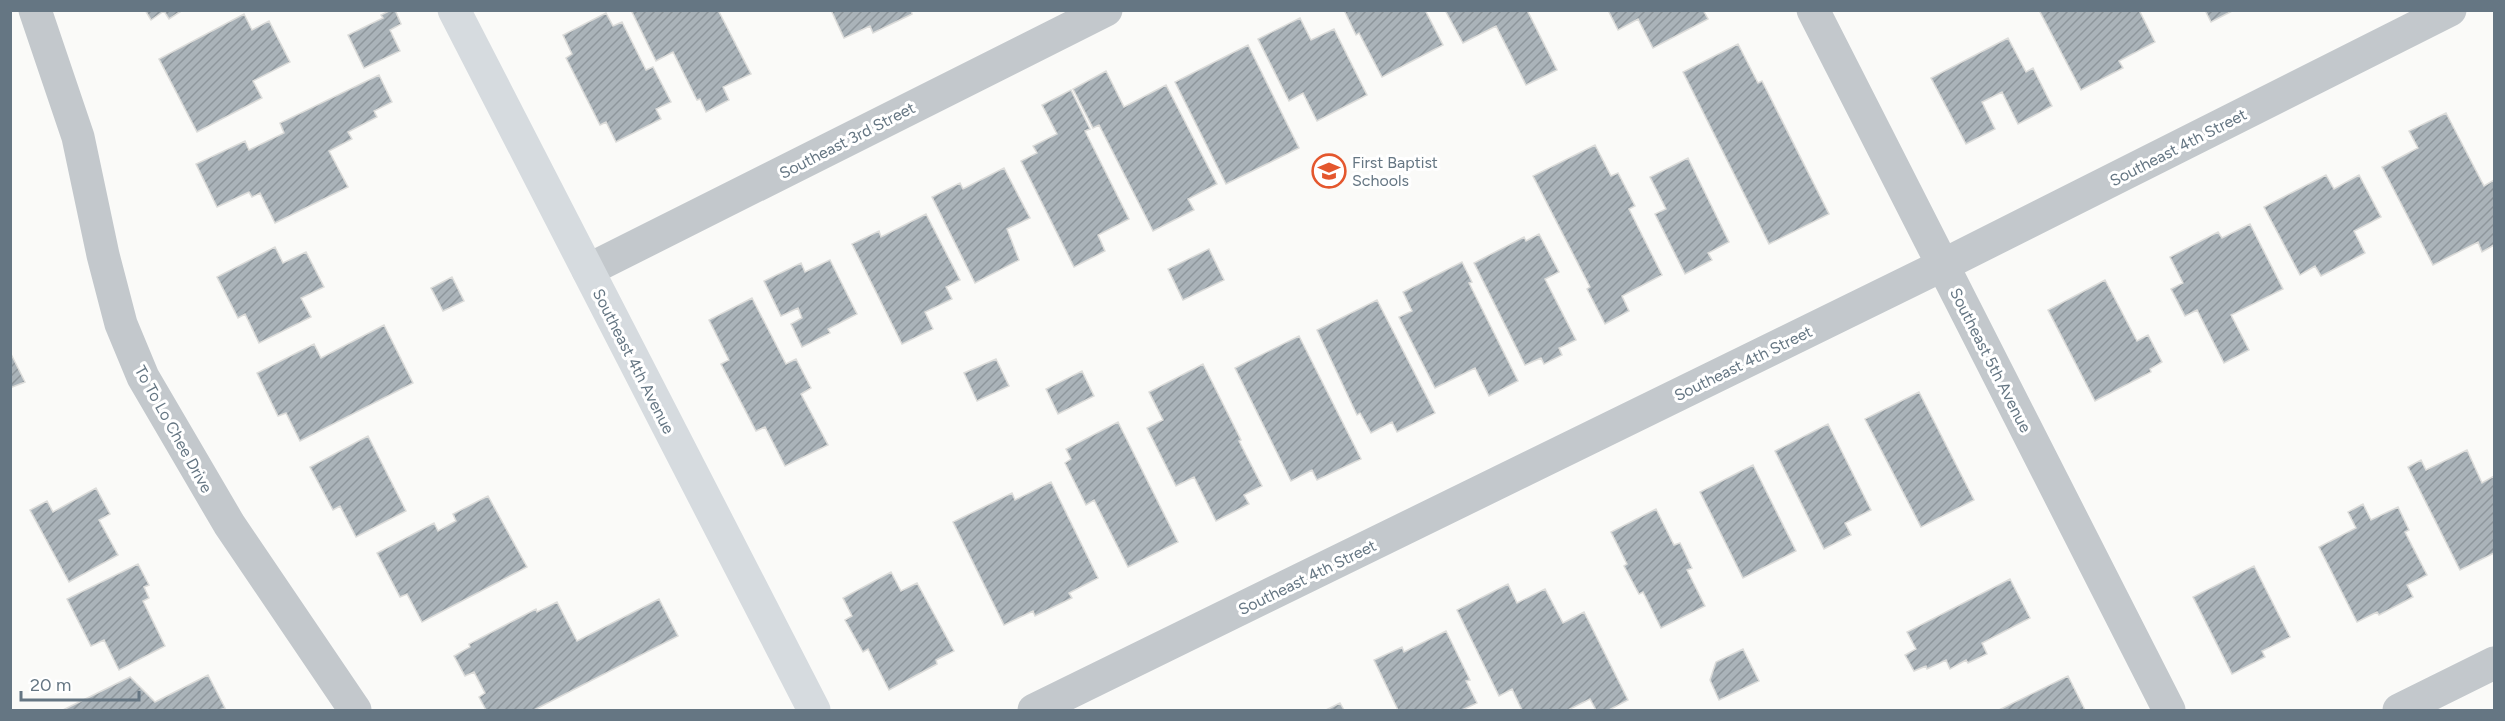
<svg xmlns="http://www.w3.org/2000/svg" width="2505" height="721" font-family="Figtree,sans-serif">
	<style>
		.building { fill: url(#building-hatch); stroke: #dcdcda; stroke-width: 1.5 }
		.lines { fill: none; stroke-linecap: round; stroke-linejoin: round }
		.street { stroke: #c3c8cc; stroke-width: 33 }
		.secondary { stroke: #d6dbdf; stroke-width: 33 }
		.labels { text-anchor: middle; stroke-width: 6; stroke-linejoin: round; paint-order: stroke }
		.street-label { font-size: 16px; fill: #657683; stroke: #fff }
		.poi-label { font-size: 16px; fill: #657683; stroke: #fff; text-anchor: start }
	</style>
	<defs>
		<pattern id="building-hatch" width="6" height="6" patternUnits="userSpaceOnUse" patternTransform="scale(1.5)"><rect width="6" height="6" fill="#aab3b9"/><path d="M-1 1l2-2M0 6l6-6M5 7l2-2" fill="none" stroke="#8e969c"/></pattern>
	</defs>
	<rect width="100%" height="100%" fill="#fafaf8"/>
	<!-- building -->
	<path class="building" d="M145,10h38l-14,9 -5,-8 -13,9z
		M391,10h4l6,14 -11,6 10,21 -36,17 -16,-33 35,-17 -2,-3z
		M631,10h87l33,64 -28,13 6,13 -23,12 -6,-13 -3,1 -24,-48 -17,9z
		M831,10h80l1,4 -39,19 -3,-7 -26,12z
		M1344,10h81l18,35 -61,32 -23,-44 -3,2z
		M1445,10h82l30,60 -31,15 -30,-59 -33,17z
		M1608,10h95l5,9 -55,29 -15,-29 -20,11z
		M2039,10h100l16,32 -36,19 4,7 -42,22z
		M2205,10h29l-23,12z
		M606,13l7,13 9,-4 24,48 7,-3 18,35 -15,7 5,10 -45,23 -10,-20 -6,3 -34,-67 6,-4 -9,-19z
		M244,14l8,16 17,-9 21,41 -37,19 9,17 -65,34 -38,-73z
		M1300,18l11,22 23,-11 33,66 -50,26 -14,-28 -14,8 -31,-62z
		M2008,38l18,34 7,-4 19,38 -34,18 -16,-32 -20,10 13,27 -29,15 -35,-66z
		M1738,44l20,39 4,-2 67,133 -60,30 -86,-172z
		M1248,45l51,103 -73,36 -51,-102z
		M1106,71l18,36 42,-22 51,99 -29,15 6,11 -41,21 -54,-106 -6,3 -20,-39z
		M379,75l13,27 -18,9 3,6 -29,15 4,7 -23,12 19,36 -73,36 -15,-30 -8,4 -3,-5 -32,15 -21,-43 49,-23 4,9 35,-17 -4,-10z
		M1071,90l19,39 -5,2 44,88 -31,16 7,16 -31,16 -53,-106 16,-8 -4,-7 24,-12 -15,-29z
		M2446,113l38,73 10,-6v65l-12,7 -4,-10 -45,23 -51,-98 36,-19 -9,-17z
		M1595,145l16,31 7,-3 17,33 -6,3 33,66 -40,21 7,15 -24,13 -18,-35 3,-2 -57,-111z
		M1688,158l41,84 -21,11 4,7 -27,14 -30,-60 11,-5 -16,-32z
		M1004,168l26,50 -23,11 12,31 -44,23 -43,-86 28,-14 3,6z
		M2326,175l8,14 25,-14 22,42 -27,14 11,22 -44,23 -6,-10 -15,9 -36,-68z
		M926,214l34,66 -14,7 6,12 -27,13 8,17 -31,15 -50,-100 27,-13 2,6z
		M2250,224l33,65 -52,26 18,35 -25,13 -27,-53 -12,6 -14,-27 12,-6 -13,-26 48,-25 4,6z
		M1539,234l20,38 -14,7 31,61 -17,8 3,7 -18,9 -3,-6 -16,7 -51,-102 50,-26 2,4z
		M275,247l8,16 23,-11 18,35 -23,11 10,19 -52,26 -14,-29 -7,4 -21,-41z
		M1209,249l15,31 -41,20 -15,-31z
		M830,260l27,54 -29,15 2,4 -28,14 -11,-23 11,-6 -4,-10 -17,8 -17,-35 37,-18 4,9z
		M1462,262l10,20 -3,1 49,98 -29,15 -14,-28 -40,20 -36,-71 13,-6 -9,-19z
		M452,277l12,24 -21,10 -12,-23z
		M2105,280l32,61 11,-6 14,27 -12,7 1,3 -56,29 -47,-91z
		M752,298l34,66 10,-5 15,29 -10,6 27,51 -43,21 -20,-39 -9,4 -35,-67 8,-4 -20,-40z
		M1377,300l58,113 -38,19 -5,-10 -21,11 -11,-20 -3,2 -40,-85z
		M384,325l29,58 -113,58 -14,-28 -8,3 -21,-43 57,-29 7,14z
		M1299,336l62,123 -44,21 -5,-10 -21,11 -56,-113z
		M10,352l15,30 -15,6z
		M996,359l13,27 -32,15 -13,-28z
		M1203,364l38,76 -2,1 23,45 -18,9 5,9 -33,17 -22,-44 -18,9 -29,-58 16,-8 -14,-28z
		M1082,371l12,25 -36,18 -12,-25z
		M1919,392l55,108 -53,27 -56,-108z
		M1118,422l60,120 -50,25 -34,-67 -8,5 -21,-42 6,-4 -5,-10z
		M1828,424l43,86 -26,13 6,12 -27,14 -49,-98z
		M368,436l38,75 -50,26 -16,-31 -7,4 -23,-43z
		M2467,450l15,33 12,-7v77l-34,17 -52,-103 13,-7 5,10z
		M1753,465l43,86 -53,27 -43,-86z
		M1051,482l47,96 -29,15 3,5 -37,18 -2,-5 -29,14 -51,-103 59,-29 3,7z
		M96,488l14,26 -11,6 19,35 -49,27 -39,-72 17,-9 6,11z
		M488,496l39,71 -105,55 -15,-28 -7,3 -23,-44 57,-30 4,8 18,-10 -3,-7z
		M2363,504l8,16 27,-13 11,23 -4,2 22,43 -20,10 6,12 -34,18 -2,-3 -20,10 -38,-75 37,-19 -8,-16z
		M1656,509l18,36 6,-2 12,25 -5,2 18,36 -44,22 -18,-36 -4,2 -15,-28 3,-2 -16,-32z
		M138,564l11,21 -5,2 5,11 -6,3 22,45 -46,24 -15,-30 -13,6 -24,-47z
		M2254,566l36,71 -28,14 3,6 -33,17 -39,-77z
		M891,572l10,19 16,-8 37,68 -18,9 1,4 -48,26 -21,-41 -5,3 -18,-32 7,-4 -9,-18z
		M2010,579l20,39 -48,25 5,11 -19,9 -2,-3 -16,9 -4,-9 -19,9 -1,-3 -12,5 -9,-16 11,-6 -9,-17z
		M1508,584l9,19 28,-14 18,34 21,-11 44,88 -19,10h-13l-6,-11 -22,11h-46l-10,-21 -13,7 -42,-86z
		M659,599l19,37 -144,74h-48l-7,-13 6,-4 -11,-21 -9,4 -11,-20 16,-9 -1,-3 67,-35 1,3 20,-10 20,39z
		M1446,631l24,49 -4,1 11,22 -15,7h-64l-24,-50 28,-13 2,5z
		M1743,649l16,32 -40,19 -9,-20 6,-18z
		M208,675l17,33 -5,2h-157l67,-33 25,25z
		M2068,676l17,34h-86z
		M1340,703l4,7h-18z"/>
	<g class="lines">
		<!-- street -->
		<path class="street" d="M35,10l43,127 25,118 18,69 22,53 86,147 126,186
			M1813,10l356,700
			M588,270l518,-260
			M1034,710l909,-445 507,-255
			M2399,710l95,-47"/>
		<!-- secondary -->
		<path class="secondary" d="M454,10l360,700"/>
	</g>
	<!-- icons -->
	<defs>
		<g id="school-ring" transform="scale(1.725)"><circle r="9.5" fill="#fff" stroke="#e4572e" stroke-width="1.5"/><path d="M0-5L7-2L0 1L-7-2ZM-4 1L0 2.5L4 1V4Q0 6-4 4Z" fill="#e4572e"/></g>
	</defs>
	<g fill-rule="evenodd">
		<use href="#school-ring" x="1329" y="171"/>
	</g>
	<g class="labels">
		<!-- street labels -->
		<g class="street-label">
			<text transform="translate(847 140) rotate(-27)" y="6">Southeast 3rd Street</text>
			<text transform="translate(2178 147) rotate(-27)" y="6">Southeast 4th Street</text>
			<text transform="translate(1991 360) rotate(63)" y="6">Southeast 5th Avenue</text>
			<text transform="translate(634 361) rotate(63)" y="6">Southeast 4th Avenue</text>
			<text transform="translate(1743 363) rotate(-26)" y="6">Southeast 4th Street</text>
			<text transform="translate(174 429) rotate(61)" y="6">To To Lo Chee Drive</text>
			<text transform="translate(1307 577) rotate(-26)" y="6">Southeast 4th Street</text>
		</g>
		<!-- poi labels -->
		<g class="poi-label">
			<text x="1352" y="168">First Baptist<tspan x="1352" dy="18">Schools</tspan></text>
		</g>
	</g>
	<!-- border -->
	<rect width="2505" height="721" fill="none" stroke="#657683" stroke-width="24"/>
	<!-- scale -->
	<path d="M21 691v9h118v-9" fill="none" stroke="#657683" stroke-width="3"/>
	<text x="30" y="691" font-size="18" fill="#657683" stroke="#ffffff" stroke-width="4.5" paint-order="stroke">20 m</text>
</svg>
